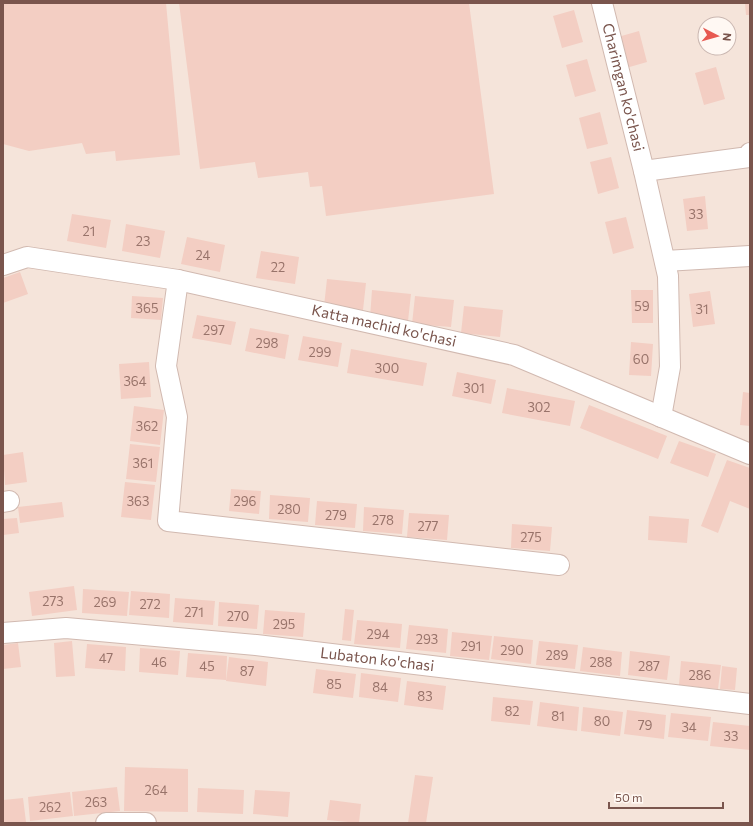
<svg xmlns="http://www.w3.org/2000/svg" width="753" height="826" font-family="Commissioner,sans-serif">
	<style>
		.residential { fill: #f5e4da; fill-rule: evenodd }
		.building { fill: #f3cec3 }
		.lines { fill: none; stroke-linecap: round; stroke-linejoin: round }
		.minor-casing { stroke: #d1b9b0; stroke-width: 22 }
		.minor { stroke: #fff; stroke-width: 20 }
		.labels { text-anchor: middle; stroke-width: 3.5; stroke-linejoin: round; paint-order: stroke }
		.number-label { font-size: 13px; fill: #98736a }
		.street-label { font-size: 15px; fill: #7a554d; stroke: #fff8f3 }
	</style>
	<rect width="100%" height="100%" fill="#fdf3ec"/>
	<!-- residential -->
	<path class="residential" d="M3,3h747v820h-747zM705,24h24v24h-24z"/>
	<!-- building -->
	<path class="building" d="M3,3h163l14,152 -64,6 -1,-10 -29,3 -4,-11 -53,8 -26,-7z
		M179,3h290l25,191 -168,22 -4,-30 -12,1 -2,-15 -50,6 -3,-16 -55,7z
		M745,3h5v12h-4z
		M574,10l9,32 -21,6 -9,-32z
		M639,31l8,31 -21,6 -8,-31z
		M587,59l9,32 -21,6 -9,-32z
		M716,67l9,32 -21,6 -9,-32z
		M600,112l8,32 -21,5 -8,-31z
		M611,157l8,31 -21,6 -8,-32z
		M705,196l3,33 -21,2 -4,-32z
		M72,214l39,6 -5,28 -39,-7z
		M626,217l8,31 -21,6 -8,-32z
		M126,224l39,7 -5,27 -38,-7z
		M187,237l38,8 -5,27 -39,-8z
		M261,251l38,6 -4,27 -39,-6z
		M20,272l8,22 -25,9v-25z
		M327,279l39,4 -3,27 -39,-4z
		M372,290l39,4 -3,27 -38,-3z
		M631,290h22v33h-21z
		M710,291l5,33 -22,3 -4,-33z
		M132,296l31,2 -2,22 -30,-2z
		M415,296l39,4 -3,27 -39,-3z
		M464,306l39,4 -3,27 -39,-4z
		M197,315l39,7 -5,23 -39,-7z
		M250,328l39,7 -4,24 -40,-8z
		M303,336l39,7 -4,24 -40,-7z
		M631,342l22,2 -2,32 -22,-1z
		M351,349l76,14 -4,23 -76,-13z
		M149,362l2,35 -30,2 -2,-35z
		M457,372l39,8 -5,24 -39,-8z
		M507,388l68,13 -5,25 -68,-13z
		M743,392l7,1v33l-10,-1z
		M589,405l78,31 -9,23 -78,-31z
		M134,406l30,4 -4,35 -30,-4z
		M679,441l37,13 -8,23 -38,-14z
		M130,444l30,3 -4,35 -30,-3z
		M23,452l4,30 -22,3 -2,-30z
		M727,460l23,8v41l-20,-8 -12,32 -17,-7z
		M125,482l30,3 -4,35 -30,-3z
		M231,489l30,2 -2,23 -30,-3z
		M270,495l40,3 -2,24 -39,-3z
		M317,501l40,3 -2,24 -40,-3z
		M62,502l2,15 -44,6 -2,-16z
		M364,507l40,3 -2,24 -39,-3z
		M409,513l40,2 -2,25 -40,-3z
		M649,516l40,3 -2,24 -39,-3z
		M17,518l2,15 -16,2v-16z
		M512,524l40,3 -2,24 -39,-3z
		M74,586l3,24 -45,6 -3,-24z
		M83,589l46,3 -2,24 -45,-3z
		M131,591l39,3 -1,24 -40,-3z
		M175,598l40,3 -2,24 -40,-3z
		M219,602l40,3 -2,24 -39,-3z
		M345,609l9,1 -3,31 -9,-1z
		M265,610l40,3 -2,24 -40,-3z
		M357,620l45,4 -2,24 -46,-4z
		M409,625l39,4 -2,24 -40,-4z
		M452,632l40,4 -3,24 -39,-4z
		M494,636l39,4 -2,24 -40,-5z
		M72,641l3,35 -19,1 -2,-34z
		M539,641l39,4 -3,24 -39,-4z
		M18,643l3,24 -18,2v-24z
		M87,644l39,3 -1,24 -40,-3z
		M583,647l39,5 -2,24 -40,-5z
		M140,648l40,3 -2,24 -39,-3z
		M630,651l40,5 -3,24 -39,-5z
		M188,653l39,3 -1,24 -40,-3z
		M229,657l39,5 -2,24 -40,-5z
		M681,661l40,4 -3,24 -39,-4z
		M722,666l15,2 -2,22 -15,-1z
		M316,669l40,5 -3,24 -40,-5z
		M361,673l40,5 -3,24 -39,-5z
		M407,681l39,5 -3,24 -39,-5z
		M493,697l40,4 -3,24 -39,-4z
		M540,702l39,5 -2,24 -40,-5z
		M583,707l40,5 -3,24 -39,-5z
		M627,710l39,5 -2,24 -40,-5z
		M671,713l40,4 -3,24 -40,-4z
		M713,722l37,4v24l-40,-4z
		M125,767l63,2v43l-64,-1z
		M415,775l18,2 -7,46h-18z
		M117,787l3,24 -46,5 -2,-24z
		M198,788l46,2 -1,24 -46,-2z
		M255,790l35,2 -2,25 -35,-3z
		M70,792l3,24 -43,5 -2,-24z
		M23,798l3,24 -23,1v-23z
		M330,800l31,4 -2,19 -32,-3z"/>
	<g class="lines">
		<!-- minor casing -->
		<g class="minor-casing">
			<g id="minor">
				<path id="s1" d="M602,3l42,168 24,105 2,91 -9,50"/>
				<path d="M644,171l105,-14 1,-4"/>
				<path d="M665,261l85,-5"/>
				<path id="s2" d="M3,265l24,-8 151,23 336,75 236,99"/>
				<path d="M178,280l-12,86 11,51 -9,104 391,44"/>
				<path d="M3,502l6,-1"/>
				<path id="s3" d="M3,633l63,-5 190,17 494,59"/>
				<path d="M106,823h40"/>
			</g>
		</g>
		<!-- minor -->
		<use href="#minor" class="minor"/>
	</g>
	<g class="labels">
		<!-- number labels -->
		<g class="number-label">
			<text x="696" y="219">33</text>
			<text x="89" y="236">21</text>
			<text x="143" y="246">23</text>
			<text x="203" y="260">24</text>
			<text x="278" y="272">22</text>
			<text x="642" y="311">59</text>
			<text x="147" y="313">365</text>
			<text x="702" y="314">31</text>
			<text x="214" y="335">297</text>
			<text x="267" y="348">298</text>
			<text x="320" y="357">299</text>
			<text x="641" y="364">60</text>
			<text x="387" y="373">300</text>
			<text x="135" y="386">364</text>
			<text x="474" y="393">301</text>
			<text x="539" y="412">302</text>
			<text x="147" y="431">362</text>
			<text x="143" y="468">361</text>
			<text x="138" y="506">363</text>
			<text x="245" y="506">296</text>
			<text x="289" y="514">280</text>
			<text x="336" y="520">279</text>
			<text x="383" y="525">278</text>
			<text x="428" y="531">277</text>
			<text x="531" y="542">275</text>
			<text x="53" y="606">273</text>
			<text x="105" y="607">269</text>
			<text x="150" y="609">272</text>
			<text x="194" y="617">271</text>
			<text x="238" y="621">270</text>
			<text x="284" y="629">295</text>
			<text x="378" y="639">294</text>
			<text x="427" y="644">293</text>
			<text x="471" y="651">291</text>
			<text x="512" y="655">290</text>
			<text x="557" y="660">289</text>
			<text x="106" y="663">47</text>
			<text x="159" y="667">46</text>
			<text x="601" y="667">288</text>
			<text x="207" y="671">45</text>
			<text x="649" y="671">287</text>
			<text x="247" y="676">87</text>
			<text x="700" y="680">286</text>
			<text x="334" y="689">85</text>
			<text x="380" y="692">84</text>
			<text x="425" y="701">83</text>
			<text x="512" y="716">82</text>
			<text x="558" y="721">81</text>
			<text x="602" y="726">80</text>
			<text x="645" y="730">79</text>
			<text x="689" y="732">34</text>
			<text x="731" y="741">33</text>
			<text x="156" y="795">264</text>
			<text x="96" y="807">263</text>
			<text x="50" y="812">262</text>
		</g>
		<!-- street labels -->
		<g class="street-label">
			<text dy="5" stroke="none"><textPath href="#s1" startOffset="87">Charimgan ko'chasi</textPath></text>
			<text dy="5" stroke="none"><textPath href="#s2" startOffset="389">Katta machid ko'chasi</textPath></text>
			<text dy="5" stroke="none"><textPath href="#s3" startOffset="376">Lubaton ko'chasi</textPath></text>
		</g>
	</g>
	<!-- border -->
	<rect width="753" height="826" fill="none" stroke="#7a554d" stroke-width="8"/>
	<!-- north arrow -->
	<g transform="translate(717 36) rotate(96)"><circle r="19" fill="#fff8f3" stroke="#cab7b1"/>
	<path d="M0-3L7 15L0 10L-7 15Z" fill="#e75951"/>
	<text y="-6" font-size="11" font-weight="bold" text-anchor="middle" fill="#7a554d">N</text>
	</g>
	<!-- scale -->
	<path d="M609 802v6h114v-6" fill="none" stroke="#7a554d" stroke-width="2"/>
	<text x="615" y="802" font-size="12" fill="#7a554d" stroke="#fff8f3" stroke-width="3" paint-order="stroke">50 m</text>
</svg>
